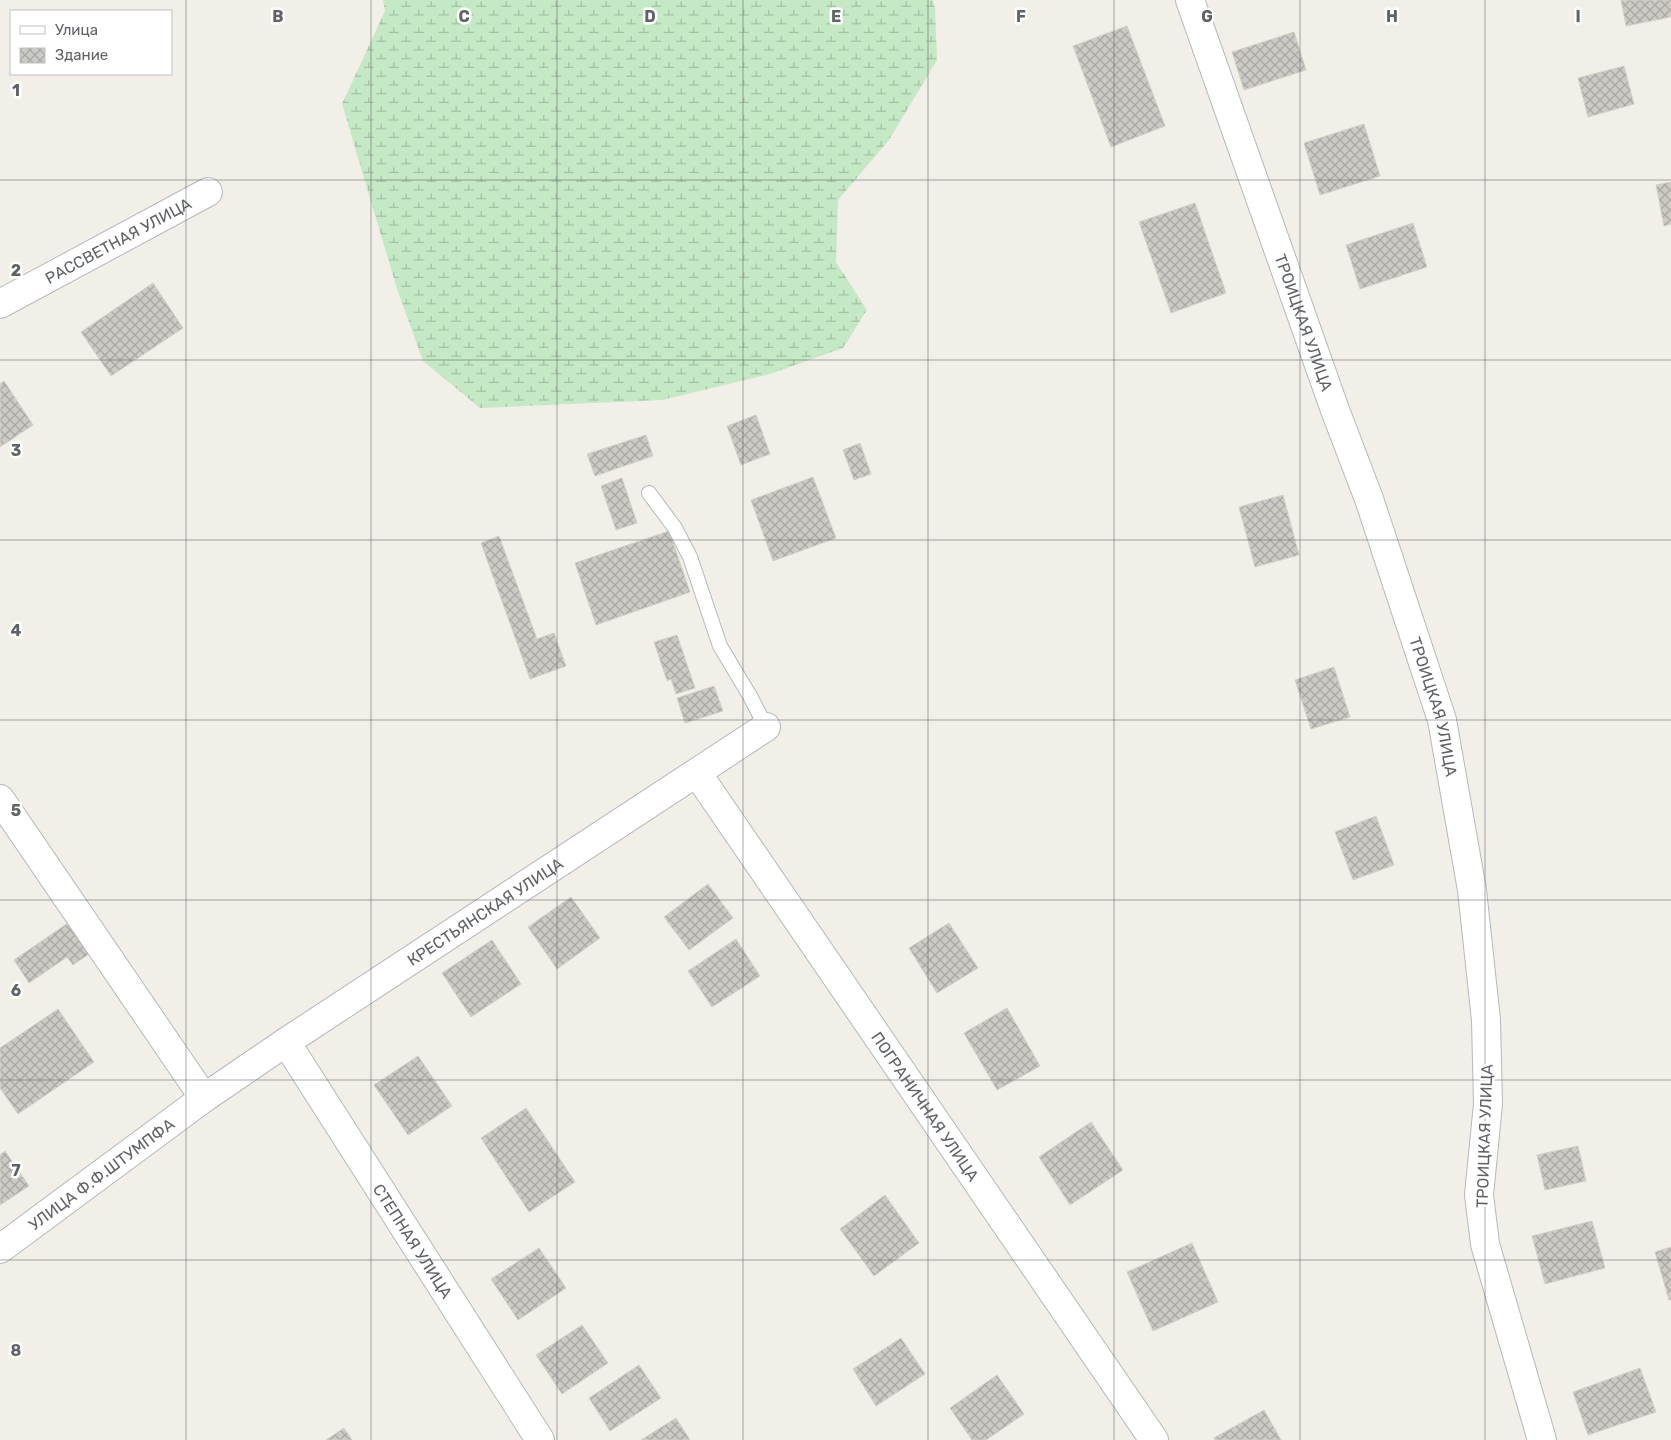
<svg xmlns="http://www.w3.org/2000/svg" width="1671" height="1440" font-family="Rubik,sans-serif">
	<style>
		.wetland { fill: url(#wetland-marsh) }
		.building { fill: url(#building-cross-hatch); stroke: #d6d1c6 }
		.lines { fill: none; stroke-linecap: round; stroke-linejoin: round }
		.lane-casing { stroke: #b5b8bc; stroke-width: 16 }
		.street-casing { stroke: #b5b8bc; stroke-width: 30 }
		.lane { stroke: #fff; stroke-width: 14 }
		.street { stroke: #fff; stroke-width: 28 }
		.grid { fill: none; stroke: #5f6368; stroke-width: 1; stroke-opacity: 0.55 }
		.labels { text-anchor: middle; stroke-width: 5; stroke-linejoin: round; paint-order: stroke }
		.street-label { font-size: 16px; fill: #5f6368; stroke: #fff }
		.grid-label { font-size: 16px; text-anchor: middle; font-weight: bold; fill: #5f6368; stroke: #fff; stroke-width: 5; stroke-linejoin: round; paint-order: stroke }
	</style>
	<defs>
		<pattern id="wetland-marsh" width="20" height="14" patternUnits="userSpaceOnUse" patternTransform="scale(1.25)"><rect width="20" height="14" fill="#c5e8c5"/><path d="M1 5h8M5 5V1M11 12h8M15 12V8" fill="none" stroke="#a3c0a4"/></pattern>
		<pattern id="building-cross-hatch" width="8" height="8" patternUnits="userSpaceOnUse" patternTransform="scale(1.25)"><rect width="8" height="8" fill="#cccac5"/><path d="M0 0l8 8M0 8l8-8" fill="none" stroke="#a9a8a4"/></pattern>
	</defs>
	<rect width="100%" height="100%" fill="#f1efe8"/>
	<!-- wetland -->
	<path class="wetland" d="M383,0h550l2,8 2,52 -48,80 -51,60 -2,62 31,48 -24,38 -73,26 -108,26 -182,8 -57,-47 -26,-72 -55,-185 43,-93z"/>
	<!-- building -->
	<path class="building" d="M1621,0h50v17l-45,9z
		M1127,26l38,100 -54,21 -38,-101z
		M1294,32l12,38 -62,20 -12,-38z
		M1624,66l10,38 -46,13 -10,-39z
		M1364,124l16,52 -60,19 -16,-52z
		M1671,182v42l-7,2 -8,-41z
		M1195,203l31,90 -55,20 -32,-91z
		M1413,223l14,44 -67,22 -14,-44z
		M153,283l30,45 -72,48 -30,-44z
		M4,381l29,44 -33,22v-63z
		M756,415l14,39 -29,11 -14,-39z
		M646,435l7,21 -58,20 -8,-22z
		M860,443l11,31 -17,6 -11,-30z
		M813,477l23,61 -63,23 -22,-61z
		M622,478l15,45 -21,7 -15,-44z
		M1283,495l16,60 -44,12 -16,-60z
		M669,531l21,61 -94,33 -21,-62z
		M499,536l38,103 17,-6 12,33 -36,13 -49,-136z
		M677,635l18,53 -19,6 -5,-15 -4,2 -13,-39z
		M1334,667l16,50 -39,12 -16,-49z
		M714,686l9,25 -38,12 -8,-25z
		M1376,816l18,49 -41,15 -18,-48z
		M708,884l25,34 -44,32 -25,-33z
		M571,897l29,41 -43,31 -29,-42z
		M68,923l21,31 -16,11 -6,-8 -38,26 -15,-23z
		M949,923l29,45 -41,25 -28,-45z
		M736,939l24,37 -48,31 -24,-36z
		M492,940l29,44 -50,33 -29,-44z
		M1007,1008l33,58 -43,24 -33,-57z
		M58,1009l36,53 -76,52 -18,-26v-40z
		M418,1056l34,50 -44,29 -34,-50z
		M526,1108l49,74 -46,30 -48,-74z
		M1091,1122l32,48 -53,35 -31,-48z
		M1578,1146l8,35 -41,9 -8,-35z
		M5,1151l24,35 -29,19v-50z
		M885,1195l34,48 -45,33 -34,-47z
		M1592,1221l13,47 -60,16 -13,-48z
		M1192,1243l26,59 -65,29 -26,-59z
		M1671,1247v53h-2l-14,-48z
		M539,1248l27,40 -48,32 -27,-41z
		M582,1325l26,38 -46,31 -26,-39z
		M901,1338l24,36 -49,32 -23,-37z
		M639,1365l22,33 -51,33 -21,-33z
		M1640,1368l16,44 -68,23 -15,-43z
		M997,1375l27,39 -38,26h-14l-22,-32z
		M1264,1410l17,30h-66l-1,-2z
		M676,1418l14,22h-49z
		M344,1428l8,12h-26z"/>
	<g class="lines">
		<!-- lane casing -->
		<g class="lane-casing">
			<path id="lane" d="M649,493l26,35 15,29 30,89 30,50 16,31"/>
		</g>
		<!-- street casing -->
		<g class="street-casing">
			<g id="street">
				<path id="s1" d="M1190,0l145,410 34,89 73,221 30,170 14,130 2,84 -9,91 6,49 57,196"/>
				<path id="s2" d="M0,304l208,-112"/>
				<path id="s3" d="M697,773l457,667"/>
				<path d="M0,799l204,299"/>
				<path id="s4" d="M286,1042l254,398"/>
				<path id="s5" d="M0,1249l204,-151 82,-56 480,-315"/>
			</g>
		</g>
		<!-- lane -->
		<use href="#lane" class="lane"/>
		<!-- street -->
		<use href="#street" class="street"/>
	</g>
	<!-- grid -->
	<path class="grid" d="M186,0v1440M371,0v1440M557,0v1440M743,0v1440M928,0v1440M1114,0v1440M1300,0v1440M1485,0v1440M0,180h1671M0,360h1671M0,540h1671M0,720h1671M0,900h1671M0,1080h1671M0,1260h1671"/>
	<g class="labels">
		<!-- street labels -->
		<g class="street-label">
			<text dy="6" stroke="none"><textPath href="#s2" startOffset="134">РАССВЕТНАЯ УЛИЦА</textPath></text>
			<text dy="6" stroke="none"><textPath href="#s1" startOffset="342">ТРОИЦКАЯ УЛИЦА</textPath></text>
			<text dy="6" stroke="none"><textPath href="#s1" startOffset="748">ТРОИЦКАЯ УЛИЦА</textPath></text>
			<text dy="6" stroke="none"><textPath href="#s5" startOffset="591">КРЕСТЬЯНСКАЯ УЛИЦА</textPath></text>
			<text dy="6" stroke="none"><textPath href="#s3" startOffset="404">ПОГРАНИЧНАЯ УЛИЦА</textPath></text>
			<text transform="translate(1484 1136) rotate(-88)" y="6">ТРОИЦКАЯ УЛИЦА</text>
			<text dy="6" stroke="none"><textPath href="#s5" startOffset="126">УЛИЦА Ф.Ф.ШТУМПФА</textPath></text>
			<text dy="6" stroke="none"><textPath href="#s4" startOffset="236">СТЕПНАЯ УЛИЦА</textPath></text>
		</g>
	</g>
	<g class="grid-label">
		<text x="278" y="22">B</text>
		<text x="464" y="22">C</text>
		<text x="650" y="22">D</text>
		<text x="836" y="22">E</text>
		<text x="1021" y="22">F</text>
		<text x="1207" y="22">G</text>
		<text x="1392" y="22">H</text>
		<text x="1578" y="22">I</text>
		<text x="16" y="96">1</text>
		<text x="16" y="276">2</text>
		<text x="16" y="456">3</text>
		<text x="16" y="636">4</text>
		<text x="16" y="816">5</text>
		<text x="16" y="996">6</text>
		<text x="16" y="1176">7</text>
		<text x="16" y="1356">8</text>
	</g>
	<!-- legend -->
	<rect x="10" y="10" width="162" height="65" fill="#ffffff" stroke="#bfc1c3"/>
	<rect x="20" y="26" width="25" height="8" fill="#ffffff" stroke="#bfc1c3"/>
	<text x="55" y="35" font-size="15" fill="#5f6368">Улица</text>
	<rect x="20" y="48" width="25" height="15" fill="url(#building-cross-hatch)" stroke="#bfc1c3"/>
	<text x="55" y="60" font-size="15" fill="#5f6368">Здание</text>
</svg>
